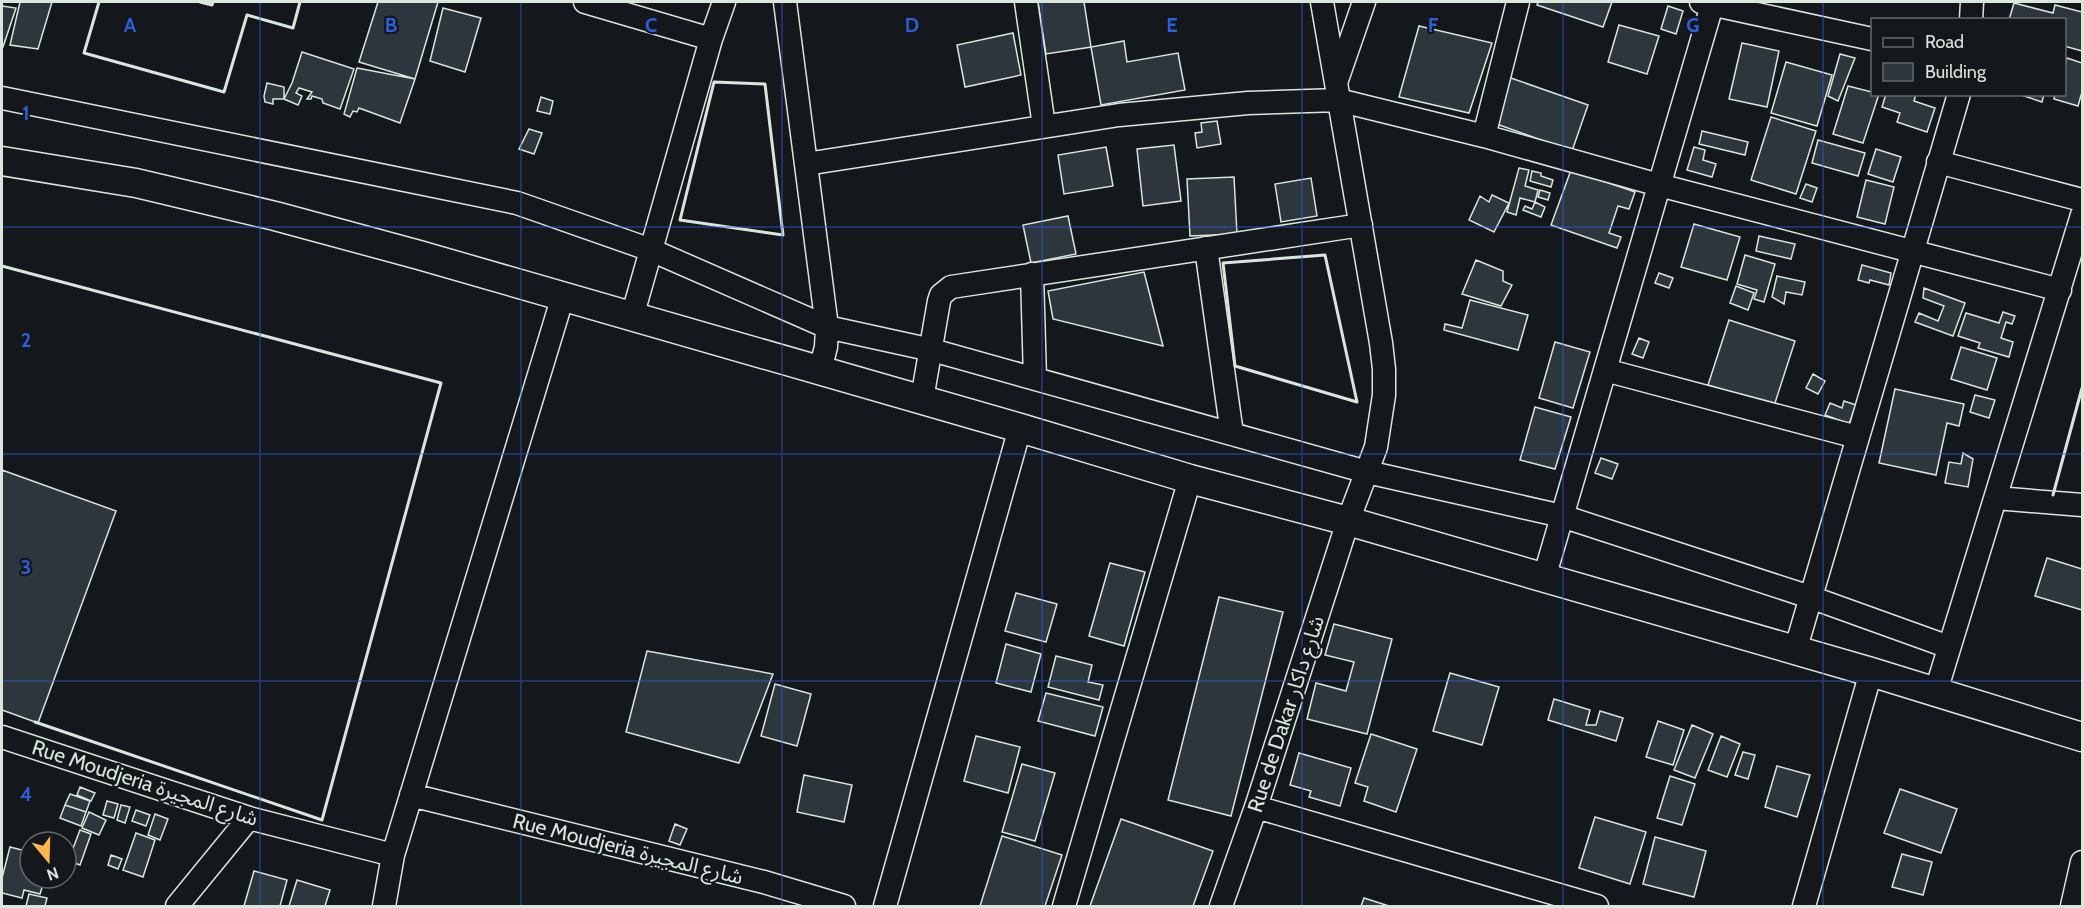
<svg xmlns="http://www.w3.org/2000/svg" width="2084" height="908" font-family="Cabin,'Noto Sans Arabic',sans-serif">
	<style>
		.building { fill: #2c363c; stroke: #d8e6dc; stroke-width: 1.5 }
		.lines { fill: none; stroke-linecap: round; stroke-linejoin: round }
		.minor-casing { stroke: #d8e6dc; stroke-width: 25 }
		.major-casing { stroke: #d8e6dc; stroke-width: 31 }
		.minor { stroke: #14181c; stroke-width: 22 }
		.major { stroke: #14181c; stroke-width: 28 }
		.wall { stroke: #d8e6dc; stroke-width: 3 }
		.grid { fill: none; stroke: #305dd8; stroke-width: 1.5; stroke-opacity: 0.55 }
		.labels { text-anchor: middle; stroke-width: 4.5; stroke-linejoin: round; paint-order: stroke }
		.street-label { font-size: 21px; fill: #d8e6dc; stroke: #14181c }
		.grid-label { font-size: 20px; text-anchor: middle; font-weight: bold; fill: #305dd8; stroke: #14181c; stroke-width: 4.5; stroke-linejoin: round; paint-order: stroke }
	</style>
	<rect width="100%" height="100%" fill="#14181c"/>
	<!-- building -->
	<path class="building" d="M20,2h32l-14,47 -28,-4z
		M378,2h60l-23,77 -56,-17z
		M1038,2h46l7,45 -45,7z
		M1538,2h74l-9,25 -66,-22z
		M2014,3l39,10 2,-8 27,7v39l-18,-5v-26h-55z
		M2,6l14,2 -13,39h-1z
		M1668,6l15,5 -7,23 -15,-5z
		M443,8l38,10 -16,54 -35,-11z
		M1619,25l40,11 -12,38 -39,-12z
		M1419,26l73,17 -23,70 -70,-16z
		M1013,33l8,42 -56,12 -8,-42z
		M1124,41l3,21 51,-9 7,37 -84,15 -10,-58z
		M1742,43l37,8 -12,56 -38,-8z
		M302,52l52,17 -14,40 -17,-6 -1,-4 -10,-3 -1,3h-4l5,-7 -13,-4 -3,5 6,3 -4,9 -14,-6 8,-16z
		M1840,54l15,4 -17,43 -10,-5z
		M2067,58l15,5v29l-4,14 -24,-7 1,-5h9v-28z
		M1786,62l46,13 -15,51 -46,-13z
		M357,68l58,11 -15,44 -41,-15 -2,4 -4,-1 -3,6 -6,-3z
		M1508,77l80,28 -16,46 -81,-29z
		M267,83l17,4v12h-11v5l-8,-2 -1,-6z
		M1848,86l24,6v2h7l-16,49 -30,-9z
		M1886,94h30l-2,7 21,7 -8,24 -30,-10 3,-9 -18,-6z
		M2018,94h26l-2,8z
		M541,97l12,4 -3,13 -13,-3z
		M1771,117l45,14 -20,63 -45,-14z
		M1217,121l4,23 -24,4 -2,-15 7,-1 -1,-9z
		M529,129l13,4 -8,21 -15,-5z
		M1702,131l46,11 -3,13 -46,-11z
		M1818,140l47,13 -7,23 -46,-13z
		M1174,145l7,56 -38,5 -6,-57z
		M1106,147l7,39 -49,8 -6,-39z
		M1694,147l11,3 -2,10 13,4 -4,13 -25,-7z
		M1876,149l25,8 -8,25 -25,-8z
		M1519,168l10,2 -4,16 13,4 -3,12 -15,-4 -4,17 -9,-3z
		M1571,170l64,22 -6,17 -11,-3 -9,27 12,4 -4,11 -66,-23z
		M1532,171l9,2v3l12,4 -2,7 -21,-6z
		M1234,177l3,57 -47,2 -3,-57z
		M1311,178l6,38 -36,6 -6,-38z
		M1866,180l28,7 -9,37 -28,-7z
		M1806,184l11,4 -5,14 -12,-4z
		M1540,190l10,3 -2,7 -10,-3z
		M1492,195l17,8 -15,29 -25,-12 11,-24 9,6z
		M1535,202l10,5 -4,10 -18,-7 2,-4 7,3z
		M1068,216l8,38 -45,9 -8,-38z
		M1694,224l46,13 -13,43 -46,-13z
		M1759,236l36,8 -4,15 -35,-8z
		M1745,255l30,9 -11,38 -10,-3 3,-9 -20,-6z
		M1476,260l27,11v10l9,4 -11,21 -39,-12z
		M1862,265l29,8 -2,12 -19,-5 -1,3 -11,-3z
		M1144,272l19,74 -110,-27 -5,-28z
		M1659,273l14,5 -4,10 -14,-5z
		M1777,276l28,6 -3,13 -16,-3 -2,12 -12,-7z
		M1736,286l18,7 -6,17 -18,-7z
		M1924,288l41,15 -12,33 -38,-14 4,-9 19,8 6,-15 -21,-8z
		M1470,300l58,15 -10,35 -74,-20 1,-6 17,4z
		M2003,312l12,4 -3,8 -6,-2 -5,16 12,4 -4,15 -31,-9 2,-5 -22,-7 8,-23 33,10z
		M1729,320l66,21 -21,65 -66,-21z
		M1639,338l10,4 -6,16 -11,-4z
		M1555,342l35,10 -17,56 -34,-10z
		M1961,347l36,11 -10,32 -36,-11z
		M1813,374l12,7 -7,13 -12,-6z
		M1895,389l69,15 -5,22 -12,-3 -11,52 -57,-12z
		M1975,395l20,5 -6,18 -19,-6z
		M1844,401l12,4 -7,19 -24,-9 5,-12 12,5z
		M1535,407l36,10 -16,52 -35,-9z
		M1963,453l10,6 -5,28 -23,-4 4,-21 12,2z
		M1601,458l17,6 -6,15 -17,-6z
		M2,470l114,41 -78,212 -36,-13z
		M2047,558l35,11v41l-47,-14z
		M1110,563l35,9 -21,74 -35,-10z
		M1016,593l41,11 -11,38 -41,-11z
		M1219,597l64,15 -52,204 -63,-16z
		M1334,624l58,15 -25,95 -60,-15 9,-36 30,8 8,-29 -29,-7z
		M1006,644l35,10 -10,38 -35,-9z
		M647,651l126,23 -34,89 -113,-31z
		M1056,656l36,9 -4,17 15,3 -4,15 -51,-13z
		M1450,673l49,14 -17,58 -49,-14z
		M775,684l36,10 -14,52 -36,-10z
		M1046,693l57,14 -8,29 -57,-15z
		M1554,699l36,11 -4,15h10l4,-14 23,7 -7,23 -68,-21z
		M1658,721l26,9 -11,35 -27,-8z
		M1692,725l21,9 -18,44 -21,-8z
		M1371,734l46,15 -21,63 -32,-11 4,-14 -13,-4z
		M976,736l44,11 -12,46 -44,-12z
		M1721,736l19,8 -13,33 -19,-7z
		M1743,752l12,3 -7,24 -13,-4z
		M1299,753l52,15 -11,38 -31,-9 2,-6 -21,-6z
		M1022,764l33,9 -20,68 -33,-9z
		M1777,766l33,9 -13,42 -32,-10z
		M804,775l48,10 -8,37 -47,-10z
		M1670,776l25,8 -13,41 -25,-7z
		M80,787l15,6 -4,8 -14,-6z
		M1900,789l57,20 -16,44 -57,-20z
		M70,794l20,7 -4,11 -21,-7z
		M107,801l11,3 -4,14 -11,-3z
		M65,805l21,7 -5,14 -21,-8z
		M121,805l9,2 -5,16 -8,-3z
		M136,810l14,5 -4,11 -14,-5z
		M89,812l17,8 -7,15 -17,-7z
		M155,814l13,5 -8,21 -12,-5z
		M1595,817l51,15 -16,52 -51,-16z
		M1121,819l92,32 -20,55h-103z
		M675,824l12,5 -7,16 -11,-4z
		M80,830l11,4 -11,31 -14,-5v-11l6,2z
		M136,833l19,7 -12,37 -20,-7z
		M1002,836l60,19 -17,51h-65z
		M1655,837l51,14 -12,46 -51,-13z
		M10,847l20,5v26h15l-5,16 -16,-4 -2,8 -20,-5v-15z
		M1902,854l30,8 -9,33 -31,-8z
		M111,855l11,4 -4,10 -10,-4z
		M254,871l33,9 -7,26h-36z
		M297,880l33,10 -5,16h-36z
		M29,894l18,4 -2,8h-19z
		M1364,898l25,8h-28z"/>
	<g class="lines">
		<!-- minor casing -->
		<g class="minor-casing">
			<path id="minor" d="M585,2l126,37
				M785,2l42,325 -1,20 -6,23
				M1026,2l18,124
				M1701,2l171,37
				M1971,20l1,-18
				M1337,80l27,-78
				M2,98l515,105 134,47 176,77 105,23 435,122 195,44 248,81 139,50
				M1484,136l34,-134
				M1938,162l144,38
				M806,164l313,-49 129,-12 90,-3 146,36 175,49 401,105
				M1206,248l26,186
				M1032,274l3,105
				M632,317l79,-278 13,-37
				M1605,370l252,67
				M922,399l17,-98 2,-6 10,-8 410,-62
				M1996,498l86,7
				M1544,578l169,-576
				M1795,651l164,-557
				M1936,691l146,-476
				M2,737l247,81 144,37
				M411,795l353,87 80,24
				M1256,807l341,99
				M177,906l72,-88
				M384,906l9,-51 170,-559
				M885,906l135,-478
				M1064,906l126,-427
				M1221,906l35,-99 92,-286 28,-74 8,-52v-26l-3,-26 -59,-341
				M1804,906l67,-234
				M2072,906l10,-44"/>
		</g>
		<!-- major casing -->
		<g class="major-casing">
			<path id="major" d="M2,161l134,22 139,33 144,39 601,173 170,51 158,42 523,151 211,65"/>
		</g>
		<!-- minor -->
		<use href="#minor" class="minor"/>
		<!-- major -->
		<use href="#major" class="major"/>
		<!-- wall -->
		<path class="wall" d="M99,2l-15,51 140,39 23,-77 46,13 7,-26
			M200,2l12,3 1,-3
			M714,82l51,2 18,151 -103,-15z
			M1325,255l32,147 -122,-36 -12,-103z
			M2,266l439,117 -119,437 -287,-98
			M2053,495l29,-107"/>
	</g>
	<!-- grid -->
	<path class="grid" d="M260,2v904M521,2v904M782,2v904M1042,2v904M1302,2v904M1563,2v904M1823,2v904M2,227h2080M2,454h2080M2,681h2080"/>
	<g class="labels">
		<!-- street labels -->
		<g class="street-label">
			<text transform="translate(1286 714) rotate(-72)" y="7">Rue de Dakar شارع داكار</text>
			<text transform="translate(145 783) rotate(18)" y="7">Rue Moudjeria شارع المجيرة</text>
			<text transform="translate(628 849) rotate(14)" y="7">Rue Moudjeria شارع المجيرة</text>
		</g>
	</g>
	<g class="grid-label">
		<text x="130" y="32">A</text>
		<text x="391" y="32">B</text>
		<text x="651" y="32">C</text>
		<text x="912" y="32">D</text>
		<text x="1172" y="32">E</text>
		<text x="1433" y="32">F</text>
		<text x="1693" y="32">G</text>
		<text x="26" y="120">1</text>
		<text x="26" y="347">2</text>
		<text x="26" y="574">3</text>
		<text x="26" y="801">4</text>
	</g>
	<!-- border -->
	<rect width="2084" height="908" fill="none" stroke="#d8e6dc" stroke-width="6"/>
	<!-- legend -->
	<rect x="1871" y="18" width="195" height="78" fill="#14181c" stroke="#626a69" stroke-width="1.5"/>
	<rect x="1883" y="38" width="30" height="9" fill="#14181c" stroke="#626a69" stroke-width="1.5"/>
	<text x="1925" y="48" font-size="18" fill="#d8e6dc">Road</text>
	<rect x="1883" y="63" width="30" height="18" fill="#2c363c" stroke="#626a69" stroke-width="1.5"/>
	<text x="1925" y="78" font-size="18" fill="#d8e6dc">Building</text>
	<!-- north arrow -->
	<g transform="translate(48 860) rotate(161)"><circle r="28" fill="#14181c" stroke="#626a69" stroke-width="1.5"/>
	<path d="M0-4.5L10 22L0 15L-10 22Z" fill="#ffb74d"/>
	<text y="-9" font-size="16" font-weight="bold" text-anchor="middle" fill="#d8e6dc">N</text>
	</g>
</svg>
